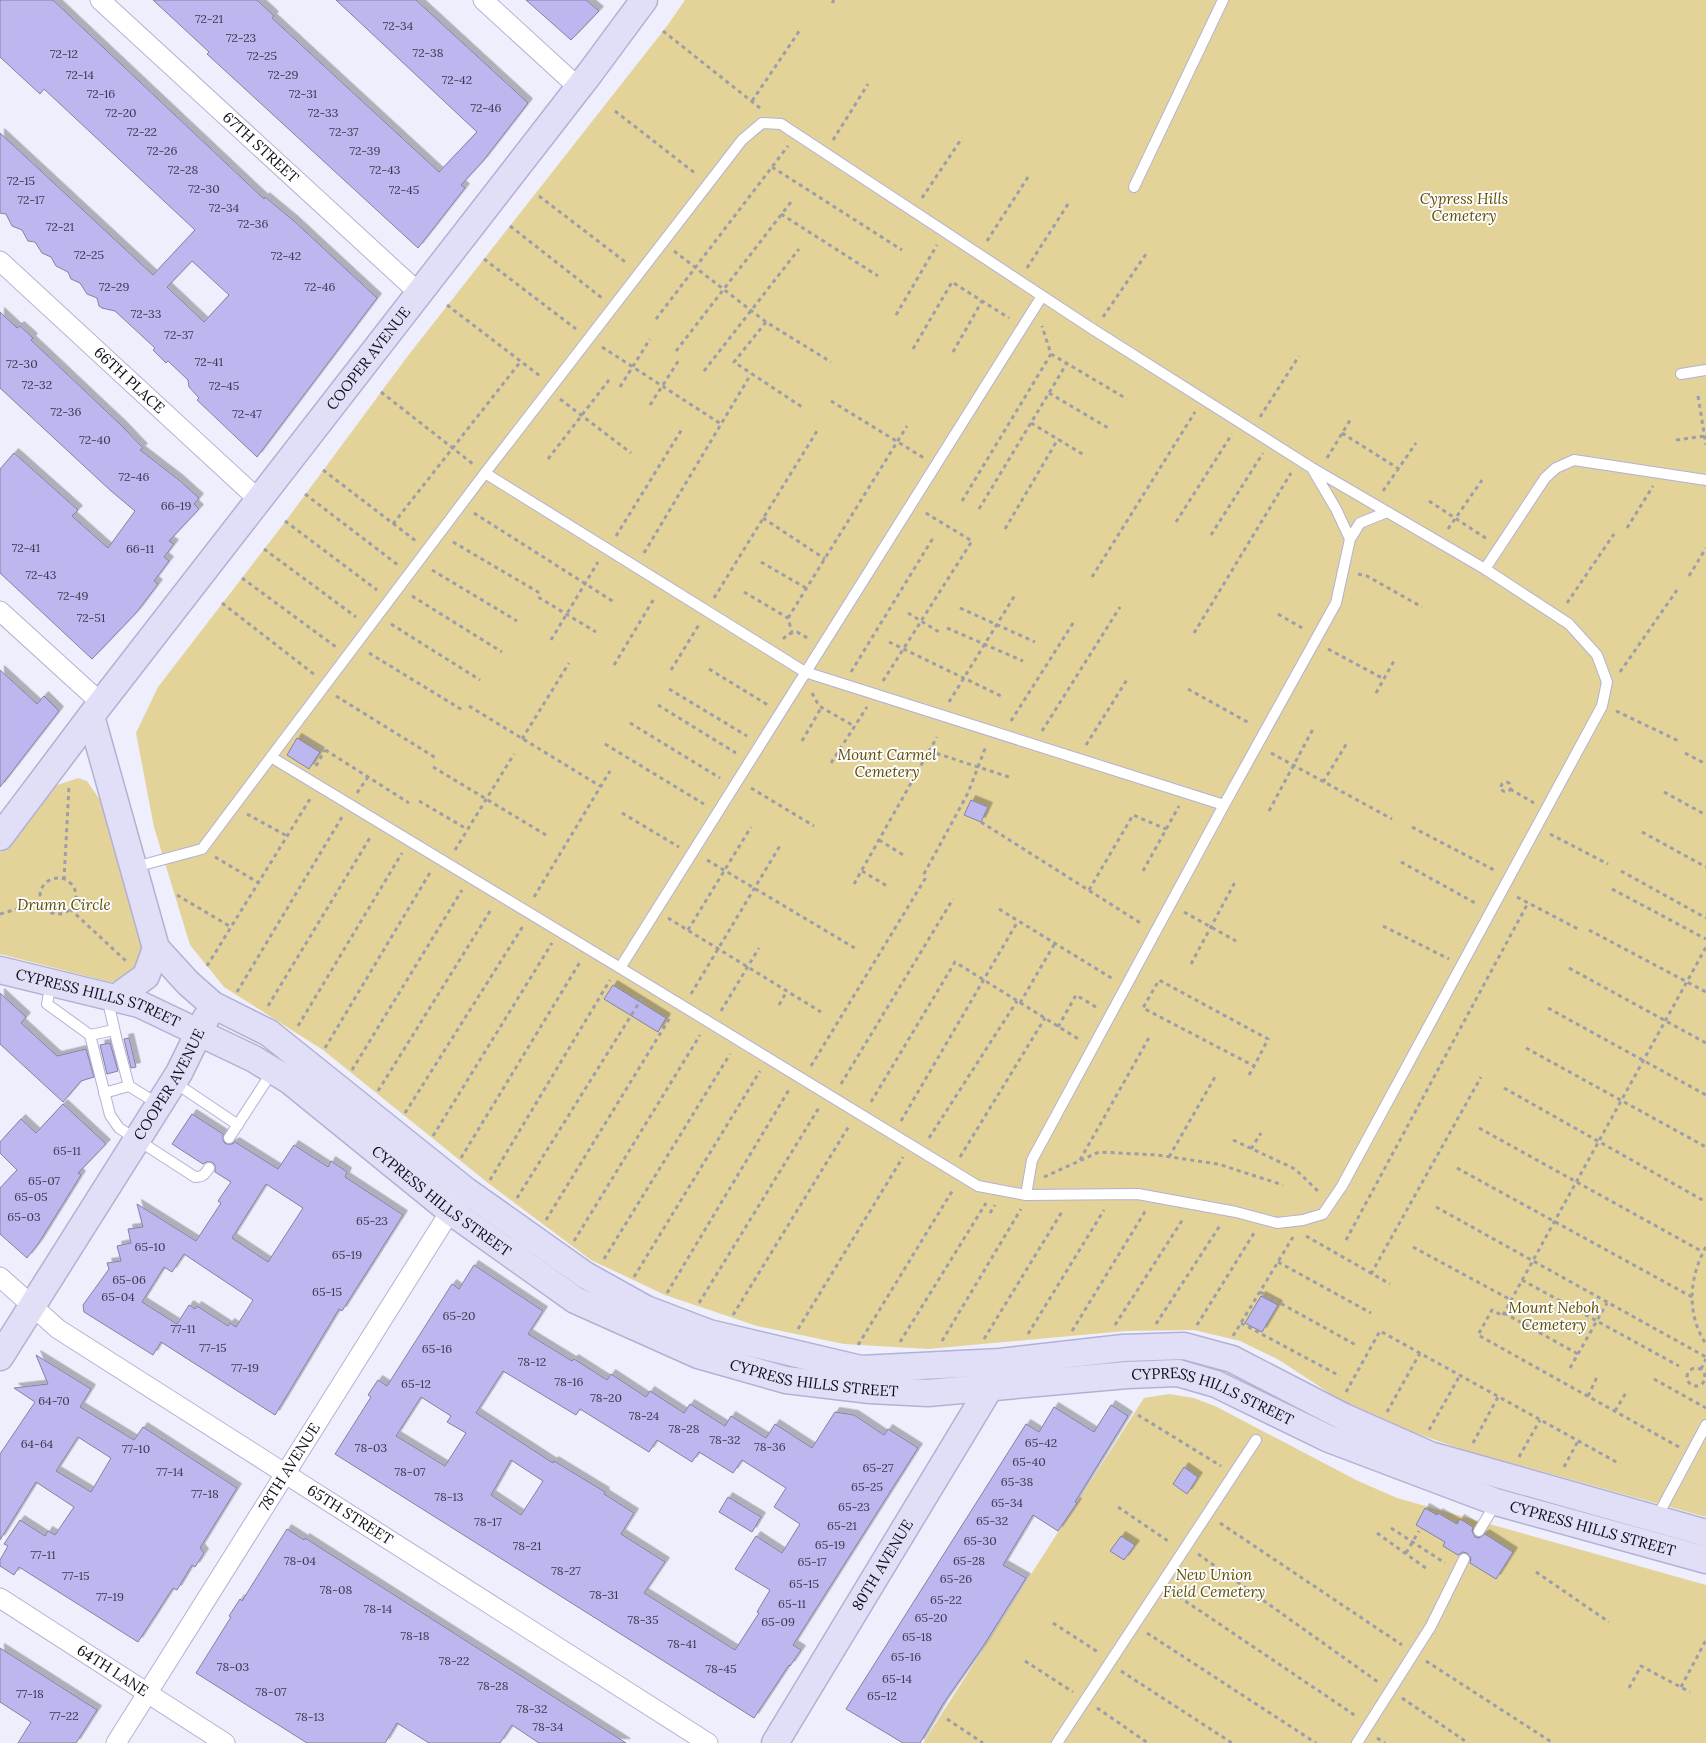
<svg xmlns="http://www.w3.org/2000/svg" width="1706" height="1743" font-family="Lora,serif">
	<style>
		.green { fill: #e3d399 }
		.building { fill: #bcb8ef; stroke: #8281a1; fill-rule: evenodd; filter: url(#shadow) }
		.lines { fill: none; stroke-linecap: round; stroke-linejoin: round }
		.lane-casing { stroke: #b3b1d3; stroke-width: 12 }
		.street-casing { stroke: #b3b1d3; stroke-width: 21 }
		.secondary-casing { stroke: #b3b1d3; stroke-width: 29 }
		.path { stroke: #9e9daa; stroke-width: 3; stroke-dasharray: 4 4; stroke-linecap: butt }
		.lane { stroke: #fff; stroke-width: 10 }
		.street { stroke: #fff; stroke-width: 19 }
		.secondary { stroke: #e1def7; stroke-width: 26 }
		.labels { text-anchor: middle; stroke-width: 4; stroke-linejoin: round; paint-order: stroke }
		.number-label { font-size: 12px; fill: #3a384e }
		.street-label { font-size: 15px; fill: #0e0d18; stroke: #fdfdfd }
		.park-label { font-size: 15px; font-style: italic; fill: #5e4d02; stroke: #fdfdfd }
	</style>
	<defs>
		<filter id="shadow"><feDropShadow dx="4.5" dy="-4.5" stdDeviation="0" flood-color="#0004"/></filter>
	</defs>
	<rect width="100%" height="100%" fill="#eeeefc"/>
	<!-- green -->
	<path class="green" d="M685,0h1021v1517l-242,-67 -57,-20 -70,-32 -58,-38 -39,-19 -46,-11 -69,1 -197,18 -84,-5 -87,-18 -92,-31 -74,-35 -103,-77 -165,-133 -99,-63 -34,-42 -36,-118 -18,-94 22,-46 124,-161 125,-169 260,-331z
		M78,778l9,3 13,19 42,144c1,14 -1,29 -16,35 -4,3 -12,2 -16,3l-110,-28v-101l46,-64z
		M1169,1394l25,4 23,9 139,73 41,18 309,87v158h-783l221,-345z"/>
	<!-- building -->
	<path class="building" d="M0,0h53l211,199 1,-2 29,24 83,77 -120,159 -60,-57 2,-2 -10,-11 -1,-7 -20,-19 -2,2 -13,-13 2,-2 -40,-37 -13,-3 -3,-2 -2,-8 -10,-4 -7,-11 -9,-4 -3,-7 -12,-6 -5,-9 -9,-4 -7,-11 -7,-1 -6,-11 -10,-4 -6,-12 -6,-1v-80l153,142 42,-45 -151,-141 -4,5 -40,-37zM192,261l37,34 -25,27 -37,-35z
		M153,0h104l17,16 -2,2 167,154 38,-40 -141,-132h80l112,103 -45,58 -22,24 4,3 -47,60 -211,-194 2,-2z
		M526,0h60l13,11 -28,29z
		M0,312l17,16 3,-2 13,12 -2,2 91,86 21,22 -3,2 39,30 20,18 -5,6 5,5 -30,32 5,3 -10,13 5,4 -15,20 4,3 -22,29 -44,46 -92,-86v-104l14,-16 64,57 -6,6 36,32 27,-37 -24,-20 -111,-103z
		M0,670l37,34 7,-8 15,15 -59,76z
		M297,738l23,14 -11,17 -22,-14z
		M971,800l17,7 -7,15 -17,-7z
		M613,985l53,33 -8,14 -54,-33z
		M0,993l26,24 -5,6 36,33 29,-7 8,28 -13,4 -18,21 -63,-58z
		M129,1038l7,29 -5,1 -7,-29z
		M110,1043l8,28 -11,3 -7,-29z
		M63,1104l43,40 -28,29 3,2 -43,69 -11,14 -27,-24v-46l17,-18 -17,-17v-11l21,-23 15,14z
		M192,1114l31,20v7l3,3h6l3,-2 43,27 16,-24 34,22 3,-6 16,11 -2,5 58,38 -61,96 -3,-2 -64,106 -114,-73 -8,13 -69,-43 -1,-7 26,-36 -2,-6 14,-2 -4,-15 14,-3 -3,-14 15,-2 -6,-23 59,37 25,-38 -3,-2 13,-19 -16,-10v-7l-3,-3h-6l-3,2 -31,-20zM266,1184l37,24 -35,54 -36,-24zM184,1254l69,46 -17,27 -6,-4 -2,3 -31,-20 -2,3 -6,-4 -12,19 -35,-22 22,-35 8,5z
		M474,1265l69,46 -15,23 44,27 2,-2 33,21 4,-6 35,23 4,-6 34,22 6,-9 35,22 6,-10 35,22 9,-14 37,24 23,-36 19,3 30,20 4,-6 30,19 -125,197 8,5 -11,16 -1,-1 -35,53 -419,-264 36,-57 -3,-2 10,-15 9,6 65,-102 7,5zM503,1371l73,44 4,-6 69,43 8,-12 35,22 7,-10 34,21 9,-13 44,28 -12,19 26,17 -18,29 -26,-17 -21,33 35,21 -13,22 2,1 -24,37 -91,-57 21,-31 -44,-28 13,-21 -30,-19 1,-2 -51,-31 -1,2 -77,-50zM421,1397l30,19 -4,6 19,11 -21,33 -49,-30zM511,1460l32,21 -22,34 -30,-20z
		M1261,1296l17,9 -16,27 -17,-9z
		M36,1355l55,34 -11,18 54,33 9,-13 94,61 -37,60 4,5 -9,14 -3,-2 -15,25 -4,-2 -35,54 -119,-75 -5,8 -14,-9v-6l8,-14 -4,-2 16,-24 25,16 3,-5 7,4 19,-28 -38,-25 -36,58v-86l35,-52 -21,-14 34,-4zM78,1437l33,21 -20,34 -35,-21z
		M1111,1405l17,11 -53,86 2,1 -19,28 -25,-16 -30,50 23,13 -44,70 -39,56 -23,39h-17l-57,-34 180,-285 13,8 15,-25 40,25z
		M1184,1467l14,10 -11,17 -14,-10z
		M728,1497l33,20 -9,15 -33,-20z
		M1425,1508l12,7 1,-2 19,11 3,-5 13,8 -1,4 3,6 4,1 6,-4 28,18 -17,27 -26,-16 1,-5 -4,-5 -4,-1 -5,3 -15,-9 2,-4 -29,-17z
		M287,1529l17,11 1,-2 321,205h-87l-27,-18 -12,18h-71l-32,-20 -12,20h-78l-111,-70 35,-56 -2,-1 11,-17 2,2z
		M1121,1536l14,9 -11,15 -14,-9z
		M0,1648l97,62 -21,33h-58l13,-21 -31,-20z"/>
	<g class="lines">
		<!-- lane casing -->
		<g class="lane-casing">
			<path id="lane" d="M1134,187l89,-187
				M1681,374l25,-4
				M485,473l320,199 419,133
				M1350,539l10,-16 27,-11
				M1485,569l60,-91 11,-10 18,-8 132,20
				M135,867l67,-18 69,-92 346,209 361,220 48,9 112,-1 98,18 41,11 26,-3 20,-6 19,-28 260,-480 5,-24 -10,-27 -28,-31 -84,-55 -173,-101 -218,-138 -313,-206 -19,-1 -20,17 -257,333 -214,284
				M620,968l422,-672
				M51,983l-4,21 43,31 20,80 9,13 76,49c8,0 10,-3 14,-9
				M107,997l10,44 12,45 29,18
				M90,1035l24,-5
				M174,1082l64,43
				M104,1093l25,-7
				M229,1138l43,-66
				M1026,1195l6,-35 192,-355 112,-202 14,-64 -14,-30 -23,-39
				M1656,1519l50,-94
				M1479,1531l17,-28
				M1057,1743l199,-303
				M1357,1743l74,-117 33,-67"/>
		</g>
		<!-- street casing -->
		<g class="street-casing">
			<g id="street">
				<path id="s1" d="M100,0l319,293"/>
				<path d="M483,0l96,88"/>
				<path id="s2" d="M0,261l259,239"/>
				<path d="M0,611l101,92"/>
				<path id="s3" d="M0,1277l58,52 650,414"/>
				<path id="s4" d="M0,1598l225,145"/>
				<path id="s5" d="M116,1743l340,-541"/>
			</g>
		</g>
		<!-- secondary casing -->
		<g class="secondary-casing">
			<g id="secondary">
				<path d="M91,716l65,232 32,35 25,22 56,28 196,157 120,85 61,34 63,24 152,36 139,-7 123,-14 61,-2 48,13 112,58 86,38 276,78"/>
				<path id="s6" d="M0,837l91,-121 499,-643 54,-73"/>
				<path id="s7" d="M0,970l139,34 115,55 36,22 160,130 125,89 123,55 88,25 84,10 58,3 199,-18 51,-2 38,11 113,55 167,63 210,58"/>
				<path d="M117,997l29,-21 10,-28"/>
				<path id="s8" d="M0,1357l179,-284 27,-55"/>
				<path id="s9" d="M775,1743l214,-354"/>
			</g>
		</g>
		<!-- path -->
		<path class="path" d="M832,3l2,-3
			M663,31l97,77
			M752,101l48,-71
			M615,111l81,63
			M833,140l35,-56
			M772,167l130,83
			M539,196l89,68
			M922,198l40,-60
			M781,214l97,62
			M510,226l92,72
			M987,241l41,-64
			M674,251l92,71 65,40
			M484,259l92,70
			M1027,268l41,-64
			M447,305l93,71
			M896,315l41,-70
			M1103,317l43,-63
			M656,319l132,-173
			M766,322l-32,40 68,45
			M602,347l119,77
			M913,349l39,-67 57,36
			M676,351l115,-149
			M953,352l29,-51
			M1051,354l76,45
			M704,371l95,-122
			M620,387l30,-48
			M381,392l92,72
			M1049,393l61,36
			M1698,396l8,49
			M560,399l71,54
			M831,401l93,57
			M650,405l29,-45
			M1260,417l39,-61
			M1031,423l53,32
			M1342,433l57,36
			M1676,440l29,-4
			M1327,458l25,-41
			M548,459l61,-79
			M323,470l93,71
			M1383,491l33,-48
			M305,494l93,71
			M962,501l89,-147 -9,-28
			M1429,501l58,38
			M979,509l88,-146
			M474,513l140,89
			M763,518l62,41
			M285,521l92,69
			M1176,522l56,-88
			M393,524l128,-163
			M1627,528l26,-42
			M1005,529l53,-90
			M1448,529l34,-49
			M1211,535l52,-82
			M616,536l66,-107
			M453,542l85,50v5l58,35
			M264,549l92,68
			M644,553l107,-179
			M761,562l45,26
			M432,570l85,51
			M1358,574l9,2 55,31
			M1689,576l17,-28
			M1092,577l103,-165
			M242,578l94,69
			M744,592l44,26 4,15
			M412,596l90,56
			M714,598l103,-167
			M222,603l93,72
			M1567,603l47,-69
			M960,608l75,34
			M908,613l31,19
			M1278,614l26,15
			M788,618l119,-192
			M391,624l89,56
			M947,628l76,33
			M1194,633l97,-160
			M783,639l5,-5 9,-2 12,7
			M551,640l47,-78
			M889,642l112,54
			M1328,649l56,30
			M369,653l95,58
			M614,665l41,-68
			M709,669l59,36
			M671,670l29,-47
			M851,672l82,-134
			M1620,672l57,-82
			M883,681l89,-140 -48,-29
			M669,689l78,47
			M1188,689l63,35
			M812,693l7,13 35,20
			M1376,693l18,-32
			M336,696l100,62
			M949,702l66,-107
			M658,705l78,48
			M469,706l131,80
			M1616,711l65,31
			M1011,721l64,-101
			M630,723l90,55
			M1042,731l78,-124
			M305,737l104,66
			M522,739l47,-76
			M802,741l19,-33
			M605,744l99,60
			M1086,745l42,-67
			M929,751l80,26
			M1271,753l121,66
			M1685,753l21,11
			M831,763l36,-56
			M316,766l9,-16
			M433,767l113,68
			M1501 787a5 5 0 1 1 10 0a5 5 0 1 1-10 0Z
			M1323,782l24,-39
			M751,788l63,38
			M1510,789l24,14
			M1664,792l42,23
			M357,793l11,-16
			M419,801l48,28
			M1269,811l44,-82
			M622,813l57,34
			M247,814l40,22
			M981,822l161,102
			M1412,827l84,44
			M1642,832l64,35
			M1550,834l58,30
			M879,840l26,16
			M455,850l59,-96
			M215,857l44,26
			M707,860l151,90
			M1401,862l76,42
			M862,871l25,15
			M1143,871l36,-65
			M1621,871l85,47
			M40 896a18 18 0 1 1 36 0a18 18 0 1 1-36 0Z
			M64,880l5,-94
			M854,884l83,-147
			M1612,889l94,50
			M1089,890l44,-75 33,14
			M177,895l54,32
			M534,897l76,-126
			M1517,897l63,33
			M70,909l56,52
			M999,909l114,70
			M1184,912l52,29
			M0,914l41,-12
			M668,918l153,94
			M1383,926l66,33
			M688,930l63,-103
			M1589,930l117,62
			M1191,964l44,-82
			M207,966l103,-167
			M1569,968l137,75
			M237,992l105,-175
			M691,994l90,-150
			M1020,1003l35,-60
			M779,1005l8,-14
			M268,1006l103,-170
			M1548,1008l158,87
			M721,1011l38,-63
			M298,1026l104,-173
			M1058,1027l18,-32 20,12
			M325,1048l106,-177
			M1526,1048l180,99
			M811,1066l114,-187 -1,-5 44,-81 18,-47
			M352,1070l110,-180
			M1249,1075c7,-12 13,-24 19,-36l-109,-59 -16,28 111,58
			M841,1084l112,-185
			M1504,1088l202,114
			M378,1091l114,-183
			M871,1102l84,-140 125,78
			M405,1113l118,-187
			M901,1121l117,-200
			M1479,1128l224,124
			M433,1136l119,-193
			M929,1138l88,-137
			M1233,1140l62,29 24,23
			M1251,1149l10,-16
			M960,1157l85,-139
			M1169,1157l46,-80
			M461,1158l119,-196
			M1080,1160l70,-124
			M1457,1168l235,129
			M1044,1177l55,-25 58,3 61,9 65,21
			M490,1180l120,-200
			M517,1198l125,-200
			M1436,1207l270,150
			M990,1213l5,-8
			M546,1220l125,-204
			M1306,1236l84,48
			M1346,1240l182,-337
			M574,1241l126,-206
			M1413,1247l98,53
			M1706,1247c-17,30 -20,67 0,97
			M604,1259l126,-205
			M1278,1262l93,51
			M1371,1274l110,-197
			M634,1277l126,-206
			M1522,1280l157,86
			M1260,1292l96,53
			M667,1293l123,-205
			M699,1303l121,-197
			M1504,1313l74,41
			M733,1315l116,-189
			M1241,1323l99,53
			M1156,1324l65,-100
			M1115,1325l68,-106
			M1197,1325l57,-92
			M798,1329l105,-172
			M1072,1331l74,-121
			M1028,1334l76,-124
			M1233,1336l60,-99
			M984,1339l79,-129
			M942,1341l79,-132
			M900,1342l86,-139
			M858,1345l96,-157
			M1687 1377a9 9 0 1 1 18 0a9 9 0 1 1-18 0Z
			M1570,1368l37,-65
			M1701,1369l5,-10
			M1654,1379l52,29
			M1346,1392l34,-61 240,133
			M1588,1396l9,-19
			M1615,1411l12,-20
			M1387,1412l33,-59
			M1138,1415l83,51
			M1429,1430l30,-53
			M1473,1443l25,-46
			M1679,1447l-201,-112 14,-25 11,6 1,-3 202,-366
			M1519,1457l21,-37
			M1564,1467l14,-26
			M1118,1507l53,36
			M1220,1523l182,122
			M1391,1528l54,35
			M1377,1533l50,36
			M1406,1553l13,-22
			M1198,1554l180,128
			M1536,1572l73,50
			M1172,1592l184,124
			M1053,1623l45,29
			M1147,1633l169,110
			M1025,1661l48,31
			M1426,1661l127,82
			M1121,1671l111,72
			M1681,1687l25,-47
			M1629,1688l12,-22 49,26
			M1402,1698l66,45
			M1097,1708l51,35
			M947,1719l36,24
			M1377,1738l8,5"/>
		<!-- lane -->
		<use href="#lane" class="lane"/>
		<!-- street -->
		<use href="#street" class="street"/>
		<!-- secondary -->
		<use href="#secondary" class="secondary"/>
	</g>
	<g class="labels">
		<!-- number labels -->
		<g class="number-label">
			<text x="209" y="23">72-21</text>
			<text x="398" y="30">72-34</text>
			<text x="241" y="42">72-23</text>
			<text x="428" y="57">72-38</text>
			<text x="64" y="58">72-12</text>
			<text x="262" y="60">72-25</text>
			<text x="80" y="79">72-14</text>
			<text x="283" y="79">72-29</text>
			<text x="457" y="84">72-42</text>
			<text x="101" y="98">72-16</text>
			<text x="303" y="98">72-31</text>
			<text x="486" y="112">72-46</text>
			<text x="121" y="117">72-20</text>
			<text x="323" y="117">72-33</text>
			<text x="142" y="136">72-22</text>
			<text x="344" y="136">72-37</text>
			<text x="162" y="155">72-26</text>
			<text x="365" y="155">72-39</text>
			<text x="183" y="174">72-28</text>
			<text x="385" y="174">72-43</text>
			<text x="21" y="185">72-15</text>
			<text x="204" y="193">72-30</text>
			<text x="404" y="194">72-45</text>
			<text x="31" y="204">72-17</text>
			<text x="224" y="212">72-34</text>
			<text x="253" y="228">72-36</text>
			<text x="60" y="231">72-21</text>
			<text x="89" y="259">72-25</text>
			<text x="286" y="260">72-42</text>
			<text x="114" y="291">72-29</text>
			<text x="320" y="291">72-46</text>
			<text x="146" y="318">72-33</text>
			<text x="179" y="339">72-37</text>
			<text x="209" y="366">72-41</text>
			<text x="22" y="368">72-30</text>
			<text x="37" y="389">72-32</text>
			<text x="224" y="390">72-45</text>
			<text x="66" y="416">72-36</text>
			<text x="247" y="418">72-47</text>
			<text x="95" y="444">72-40</text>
			<text x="134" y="481">72-46</text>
			<text x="176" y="510">66-19</text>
			<text x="26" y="552">72-41</text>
			<text x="140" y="553">66-11</text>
			<text x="41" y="579">72-43</text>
			<text x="73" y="600">72-49</text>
			<text x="91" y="622">72-51</text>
			<text x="67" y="1155">65-11</text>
			<text x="44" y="1185">65-07</text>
			<text x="31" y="1201">65-05</text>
			<text x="24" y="1221">65-03</text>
			<text x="372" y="1225">65-23</text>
			<text x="150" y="1251">65-10</text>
			<text x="347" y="1259">65-19</text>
			<text x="129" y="1284">65-06</text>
			<text x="327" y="1296">65-15</text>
			<text x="118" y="1301">65-04</text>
			<text x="459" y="1320">65-20</text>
			<text x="183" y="1333">77-11</text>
			<text x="213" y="1352">77-15</text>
			<text x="437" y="1353">65-16</text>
			<text x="532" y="1366">78-12</text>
			<text x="245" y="1372">77-19</text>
			<text x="569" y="1386">78-16</text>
			<text x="416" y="1388">65-12</text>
			<text x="606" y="1402">78-20</text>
			<text x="54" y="1405">64-70</text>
			<text x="644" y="1420">78-24</text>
			<text x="684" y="1433">78-28</text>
			<text x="725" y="1444">78-32</text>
			<text x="1041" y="1447">65-42</text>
			<text x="37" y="1448">64-64</text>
			<text x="770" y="1451">78-36</text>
			<text x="371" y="1452">78-03</text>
			<text x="136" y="1453">77-10</text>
			<text x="1029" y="1466">65-40</text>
			<text x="878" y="1472">65-27</text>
			<text x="170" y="1476">77-14</text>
			<text x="410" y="1476">78-07</text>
			<text x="1017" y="1486">65-38</text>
			<text x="867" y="1491">65-25</text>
			<text x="205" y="1498">77-18</text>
			<text x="449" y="1501">78-13</text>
			<text x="1007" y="1507">65-34</text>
			<text x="854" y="1511">65-23</text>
			<text x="992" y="1525">65-32</text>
			<text x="488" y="1526">78-17</text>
			<text x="842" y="1530">65-21</text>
			<text x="980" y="1545">65-30</text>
			<text x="830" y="1549">65-19</text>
			<text x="527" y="1550">78-21</text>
			<text x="43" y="1559">77-11</text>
			<text x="300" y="1565">78-04</text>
			<text x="969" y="1565">65-28</text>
			<text x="812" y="1566">65-17</text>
			<text x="566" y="1575">78-27</text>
			<text x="76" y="1580">77-15</text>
			<text x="956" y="1583">65-26</text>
			<text x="804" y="1588">65-15</text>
			<text x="336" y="1594">78-08</text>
			<text x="604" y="1599">78-31</text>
			<text x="110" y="1601">77-19</text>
			<text x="946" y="1604">65-22</text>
			<text x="792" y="1608">65-11</text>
			<text x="378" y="1613">78-14</text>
			<text x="931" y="1622">65-20</text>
			<text x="643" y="1624">78-35</text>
			<text x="778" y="1626">65-09</text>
			<text x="415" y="1640">78-18</text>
			<text x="917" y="1641">65-18</text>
			<text x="682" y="1648">78-41</text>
			<text x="906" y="1661">65-16</text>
			<text x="454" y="1665">78-22</text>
			<text x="233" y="1671">78-03</text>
			<text x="721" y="1673">78-45</text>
			<text x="897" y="1683">65-14</text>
			<text x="493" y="1690">78-28</text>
			<text x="271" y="1696">78-07</text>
			<text x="30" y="1698">77-18</text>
			<text x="882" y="1700">65-12</text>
			<text x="532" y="1713">78-32</text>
			<text x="64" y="1720">77-22</text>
			<text x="310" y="1721">78-13</text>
			<text x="548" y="1731">78-34</text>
		</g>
		<!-- street labels -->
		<g class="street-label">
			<text dy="5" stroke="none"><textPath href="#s1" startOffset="218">67TH STREET</textPath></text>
			<text dy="5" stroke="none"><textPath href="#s6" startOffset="604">COOPER AVENUE</textPath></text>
			<text dy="5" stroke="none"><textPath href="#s2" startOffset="176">66TH PLACE</textPath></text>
			<text dy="5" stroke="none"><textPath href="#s7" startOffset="102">CYPRESS HILLS STREET</textPath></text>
			<text dy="5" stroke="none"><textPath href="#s8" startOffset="321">COOPER AVENUE</textPath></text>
			<text dy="5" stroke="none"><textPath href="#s7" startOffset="506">CYPRESS HILLS STREET</textPath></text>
			<text dy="5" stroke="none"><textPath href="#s7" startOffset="926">CYPRESS HILLS STREET</textPath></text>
			<text dy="5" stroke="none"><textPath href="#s7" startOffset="1331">CYPRESS HILLS STREET</textPath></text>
			<text dy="5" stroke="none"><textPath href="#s5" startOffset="326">78TH AVENUE</textPath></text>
			<text dy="5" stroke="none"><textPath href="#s3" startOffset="424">65TH STREET</textPath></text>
			<text dy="5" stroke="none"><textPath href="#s7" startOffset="1736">CYPRESS HILLS STREET</textPath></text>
			<text dy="5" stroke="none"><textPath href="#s9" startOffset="208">80TH AVENUE</textPath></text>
			<text dy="5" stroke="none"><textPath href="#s4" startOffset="134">64TH LANE</textPath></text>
		</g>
		<!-- park labels -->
		<g class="park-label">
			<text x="1464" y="204">Cypress Hills<tspan x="1464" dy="17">Cemetery</tspan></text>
			<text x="887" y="760">Mount Carmel<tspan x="887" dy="17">Cemetery</tspan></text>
			<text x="64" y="910">Drumn Circle</text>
			<text x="1554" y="1313">Mount Neboh<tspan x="1554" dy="17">Cemetery</tspan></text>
			<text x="1214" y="1580">New Union<tspan x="1214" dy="17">Field Cemetery</tspan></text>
		</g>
	</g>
</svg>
